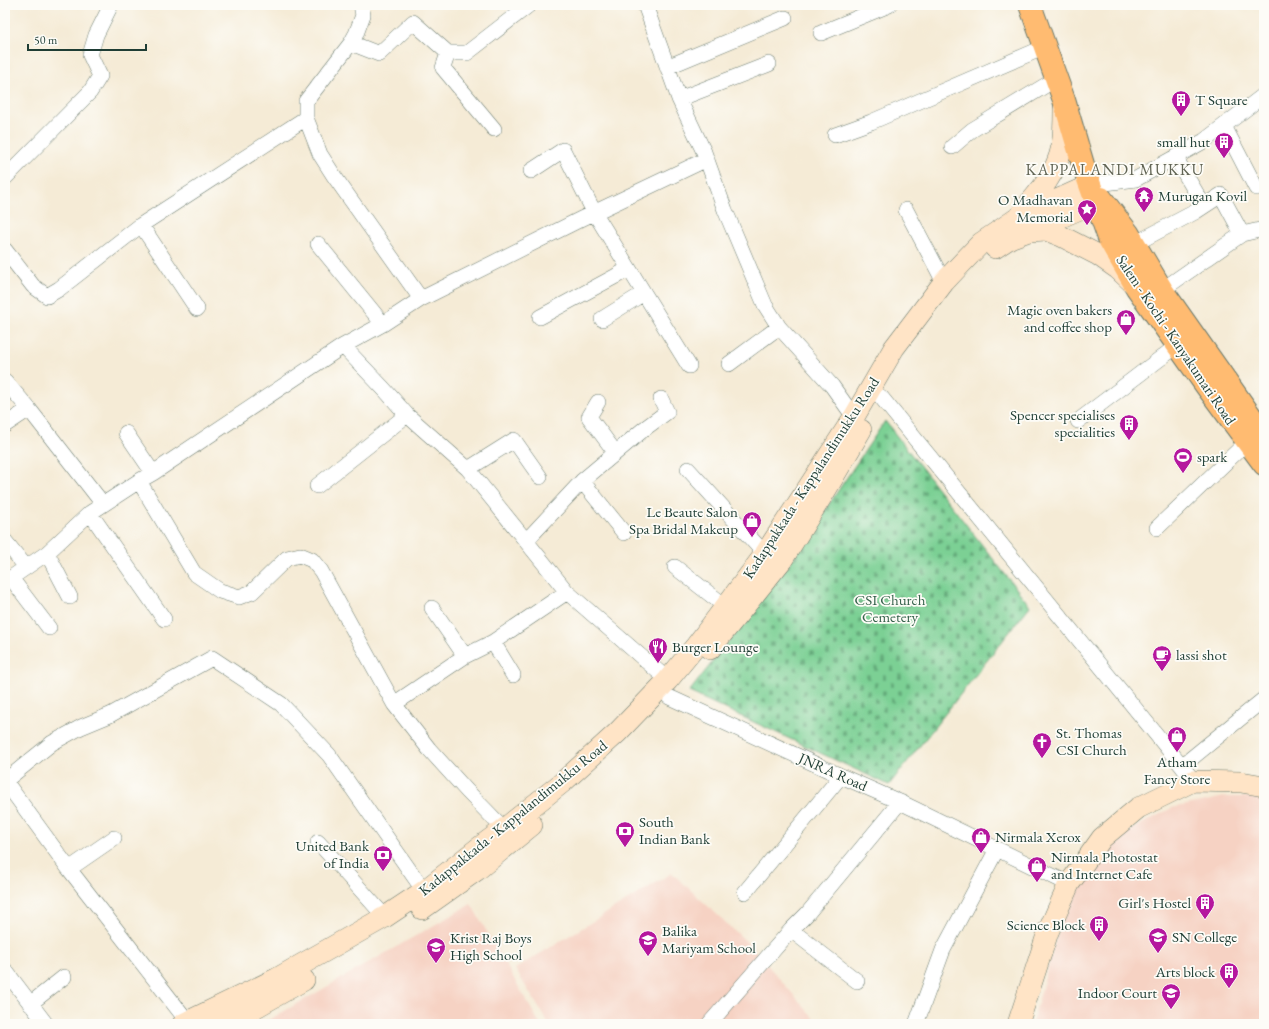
<svg xmlns="http://www.w3.org/2000/svg" width="1269" height="1029" font-family="'EB Garamond',serif">
	<style>
		.built { fill: #f6d2c3 }
		.cemetery { fill: url(#cemetery-stones); stroke: #4d8664 }
		.lines { fill: none; stroke-linecap: round; stroke-linejoin: round }
		.street-casing { stroke: #6a7a6d; stroke-width: 16 }
		.secondary-casing { stroke: #6a7a6d; stroke-width: 22 }
		.primary-casing { stroke: #6a7a6d; stroke-width: 24 }
		.street { stroke: #fff; stroke-width: 15 }
		.secondary { stroke: #ffe4c6; stroke-width: 21 }
		.primary { stroke: #ffbb71; stroke-width: 22 }
		.labels { text-anchor: middle; stroke-width: 3.5; stroke-linejoin: round; paint-order: stroke }
		.poi-label { font-size: 15px; fill: #1f3d34; stroke: #fdfcf7; text-anchor: start }
		.street-label { font-size: 15px; fill: #1f3d34; stroke: #fdfcf7 }
		.park-label { font-size: 15px; fill: #36624c; stroke: #fdfcf7 }
		.neighbourhood-label { font-size: 16px; letter-spacing: 1px; fill: #626555; stroke: #fdfcf7 }
	</style>
	<defs>
		<pattern id="cemetery-stones" width="16" height="16" patternUnits="userSpaceOnUse"><rect width="16" height="16" fill="#7bd094"/><path d="M2 7V4a2 2 0 0 1 4 0v3zM10 15v-3a2 2 0 0 1 4 0v3z" fill="#64aa7a"/></pattern>
	</defs>
	<rect width="100%" height="100%" fill="#fdfcf7"/>
	<filter id="ink" filterUnits="userSpaceOnUse"><feTurbulence type="fractalNoise" baseFrequency=".025" numOctaves="2"/><feDisplacementMap in="SourceGraphic" scale="8" xChannelSelector="R" yChannelSelector="G"/><feConvolveMatrix kernelMatrix="1 2 1 2 8 2 1 2 1" color-interpolation-filters="sRGB"/></filter>
	<filter id="wash" filterUnits="userSpaceOnUse"><feTurbulence type="fractalNoise" baseFrequency=".012" numOctaves="4" result="noise"/><feDisplacementMap in="SourceGraphic" scale="16" xChannelSelector="R" yChannelSelector="G"/><feGaussianBlur stdDeviation="0.9" result="paint"/><feColorMatrix in="noise" values="0 0 0 0 0 0 0 0 0 0 0 0 0 0 0 0 0 1.4 0 .05"/><feComposite in="paint" operator="in"/></filter>
	<g filter="url(#wash)">
		<rect width="100%" height="100%" fill="#f5ebd6"/>
		<!-- built -->
		<path class="built" d="M1225,797h39v227h-232l39,-140 55,-52 46,-24z
			M672,873l78,72 69,79h-270l-34,-55z
			M471,904l69,120h-278z"/>
		<!-- cemetery -->
		<path class="cemetery" d="M885,421l145,185 -141,179 -200,-93 97,-124z"/>
	</g>
	<g filter="url(#ink)">
		<g class="lines">
			<!-- street casing -->
			<g class="street-casing">
				<path id="street" d="M361,5l2,10 -7,19 -5,9 -45,58v17l14,36 14,22 87,123
					M645,5l34,94 25,53 21,58 40,95 14,22 53,59 22,31
					M821,33l68,-28
					M351,43l28,11 34,-32 35,31h19l62,-48
					M448,53l-5,15 51,61
					M667,67l118,-49
					M679,99l90,-35
					M1224,126l32,62
					M835,135l36,-13 174,-75
					M952,147l20,-17 84,-51
					M1175,157l29,49
					M531,171l32,-21 31,62 95,154
					M5,178l85,-86 10,-16 -10,-21 6,-20 15,-30
					M1090,185l46,-6 68,-38 60,-46
					M906,210l38,72
					M141,225l56,84
					M1242,234l22,-5
					M318,244l65,80
					M1134,244l61,-32 26,-17 21,39 -80,56
					M5,250l28,36 14,10 12,-7 82,-64 165,-107
					M540,317l76,-41 12,-7
					M602,319l42,-26
					M343,346l41,43 23,26 61,54 99,123 101,88
					M729,364l50,-37
					M5,381l24,28 74,95
					M881,397l301,369 11,15
					M598,402l-9,15 26,35
					M1078,421l100,-76
					M5,425l24,-16
					M126,433l27,40
					M468,469l46,-29 26,37
					M688,469l77,85
					M139,481l55,92 26,18 19,6 13,-5 35,-34 13,-3 12,5 9,11 73,133 35,45 38,42 37,38
					M582,481l42,52
					M317,486l90,-71
					M90,513l74,106
					M1157,528l90,-86
					M5,541l21,26
					M526,541l56,-60 62,-52 23,-17 -6,-13
					M47,553l23,44
					M675,567l50,39
					M11,578l38,50
					M5,582l42,-29 43,-40 49,-32 14,-8 190,-127 40,-22 38,-25 160,-80 126,-60
					M432,608l33,48
					M493,642l20,33
					M669,697l172,79 59,26 169,82
					M394,704l71,-48 28,-14 74,-50
					M1182,766l82,-67
					M5,781l47,-38 29,-16 29,-12 102,-57 69,46 48,51 95,136
					M5,781l64,88 119,153
					M318,842l67,75
					M69,869l45,-31
					M745,892l96,-116
					M791,930l66,51
					M5,970l41,54
					M30,1004l34,-27
					M709,1024l82,-94 16,-16 93,-112
					M916,1024l27,-74 54,-101"/>
			</g>
			<!-- secondary casing -->
			<g class="secondary-casing">
				<path id="secondary" d="M1022,213c8,-11 18,-21 25,-32 17,-25 17,-44 17,-72
					M1030,231l16,-1 15,6 37,19 20,14 15,14
					M995,248l15,-10 19,-7 67,-29
					M710,649l72,-89 45,-72 34,-58
					M422,909l55,-39 55,-45
					M183,1024l93,-45 109,-62 39,-26 53,-42 27,-20 59,-47 54,-49 51,-53 27,-33 70,-93 89,-137 40,-69 50,-66 37,-39 38,-26 71,-32
					M221,1024l30,-14 53,-30
					M1018,1024l30,-92 21,-48 33,-46 36,-30 55,-27 48,1 23,4"/>
			</g>
			<!-- primary casing -->
			<g class="primary-casing">
				<path id="primary" d="M1030,5l34,95 20,68 26,73 27,47 70,99 57,77
					M1101,198l27,35 34,57 102,145"/>
			</g>
			<!-- street -->
			<use href="#street" class="street"/>
			<!-- secondary -->
			<use href="#secondary" class="secondary"/>
			<!-- primary -->
			<use href="#primary" class="primary"/>
		</g>
	</g>
	<!-- icons -->
	<defs>
		<g id="building-pin" transform="scale(1)"><path d="M0 17L-7.5 6A9.5 9.5 0 1 1 7.5 6Z" fill="#b5179e" stroke="#fdfcf7"/><path d="M-4-6H4V6H1V3H-1V6H-4ZM-2.5-4.3h1.7v1.8h-1.7ZM.8-4.3h1.7v1.8H.8ZM-2.5-1h1.7V.8h-1.7ZM.8-1h1.7V.8H.8Z" fill="#fff"/></g>
		<g id="temple-pin" transform="scale(1)"><path d="M0 17L-7.5 6A9.5 9.5 0 1 1 7.5 6Z" fill="#b5179e" stroke="#fdfcf7"/><path d="M0-6L5-2H3V0L6.5 2.5H4V6H1.5V3h-3V6H-4V2.5H-6.5L-3 0V-2H-5Z" fill="#fff"/></g>
		<g id="sight-pin" transform="scale(1)"><path d="M0 17L-7.5 6A9.5 9.5 0 1 1 7.5 6Z" fill="#b5179e" stroke="#fdfcf7"/><path d="M0-6L1.8-2.2L6-1.7L2.9 1.2L3.7 5.4L0 3.3L-3.7 5.4L-2.9 1.2L-6-1.7L-1.8-2.2Z" fill="#fff"/></g>
		<g id="shop-pin" transform="scale(1)"><path d="M0 17L-7.5 6A9.5 9.5 0 1 1 7.5 6Z" fill="#b5179e" stroke="#fdfcf7"/><path d="M-5-2.5h2.3a2.7 3.5 0 0 1 5.4 0H5L5.5 6h-11ZM-1.5-2.5h3a1.5 2.3 0 0 0-3 0Z" fill="#fff"/></g>
		<g id="stadium-pin" transform="scale(1)"><path d="M0 17L-7.5 6A9.5 9.5 0 1 1 7.5 6Z" fill="#b5179e" stroke="#fdfcf7"/><path d="M0-5a6.5 5 0 1 0 0 10a6.5 5 0 1 0 0-10ZM-3.5-1.8h7v3.6h-7Z" fill="#fff"/></g>
		<g id="restaurant-pin" transform="scale(1)"><path d="M0 17L-7.5 6A9.5 9.5 0 1 1 7.5 6Z" fill="#b5179e" stroke="#fdfcf7"/><path d="M-5-6h1v4h1v-4h1v4h1v-4h1v5L-1.5 .5V6h-2V.5L-5-1ZM5-6V6H3V1.5H1.5Q1.5-4 5-6Z" fill="#fff"/></g>
		<g id="cafe-pin" transform="scale(1)"><path d="M0 17L-7.5 6A9.5 9.5 0 1 1 7.5 6Z" fill="#b5179e" stroke="#fdfcf7"/><path d="M-5.5-4.5H6V0H3Q3 3.5 0 3.5H-2.5Q-5.5 3.5-5.5 0ZM3-3.2v2h1.7v-2ZM-6 4.5H4V6H-6Z" fill="#fff"/></g>
		<g id="church-pin" transform="scale(1)"><path d="M0 17L-7.5 6A9.5 9.5 0 1 1 7.5 6Z" fill="#b5179e" stroke="#fdfcf7"/><path d="M-1.2-6h2.4v3.5h3.3v2.4h-3.3V6h-2.4V-.1h-3.3v-2.4h3.3Z" fill="#fff"/></g>
		<g id="bank-pin" transform="scale(1)"><path d="M0 17L-7.5 6A9.5 9.5 0 1 1 7.5 6Z" fill="#b5179e" stroke="#fdfcf7"/><path d="M-6-4H6V4H-6ZM0-2.3a2.3 2.3 0 1 0 0 4.6a2.3 2.3 0 1 0 0-4.6Z" fill="#fff"/></g>
		<g id="university-pin" transform="scale(1)"><path d="M0 17L-7.5 6A9.5 9.5 0 1 1 7.5 6Z" fill="#b5179e" stroke="#fdfcf7"/><path d="M0-5L7-2L0 1L-7-2ZM-4 1L0 2.5L4 1V4Q0 6-4 4Z" fill="#fff"/></g>
		<g id="school-pin" transform="scale(1)"><path d="M0 17L-7.5 6A9.5 9.5 0 1 1 7.5 6Z" fill="#b5179e" stroke="#fdfcf7"/><path d="M0-5L7-2L0 1L-7-2ZM-4 1L0 2.5L4 1V4Q0 6-4 4Z" fill="#fff"/></g>
	</defs>
	<g fill-rule="evenodd">
		<use href="#building-pin" x="1181" y="100"/>
		<use href="#building-pin" x="1224" y="142"/>
		<use href="#temple-pin" x="1144" y="196"/>
		<use href="#sight-pin" x="1087" y="209"/>
		<use href="#shop-pin" x="1126" y="319"/>
		<use href="#building-pin" x="1129" y="424"/>
		<use href="#stadium-pin" x="1183" y="457"/>
		<use href="#shop-pin" x="752" y="521"/>
		<use href="#restaurant-pin" x="658" y="647"/>
		<use href="#cafe-pin" x="1162" y="655"/>
		<use href="#shop-pin" x="1177" y="736"/>
		<use href="#church-pin" x="1042" y="742"/>
		<use href="#bank-pin" x="625" y="831"/>
		<use href="#shop-pin" x="981" y="837"/>
		<use href="#bank-pin" x="383" y="855"/>
		<use href="#shop-pin" x="1037" y="866"/>
		<use href="#building-pin" x="1205" y="903"/>
		<use href="#building-pin" x="1099" y="925"/>
		<use href="#university-pin" x="1158" y="937"/>
		<use href="#school-pin" x="648" y="940"/>
		<use href="#school-pin" x="436" y="947"/>
		<use href="#building-pin" x="1229" y="972"/>
		<use href="#university-pin" x="1171" y="993"/>
	</g>
	<g class="labels">
		<!-- poi labels -->
		<g class="poi-label">
			<text x="1195" y="105">T Square</text>
			<text x="1210" y="147" text-anchor="end">small hut</text>
			<text x="1158" y="201">Murugan Kovil</text>
			<text x="1073" y="205" text-anchor="end">O Madhavan<tspan x="1073" dy="17">Memorial</tspan></text>
			<text x="1112" y="315" text-anchor="end">Magic oven bakers<tspan x="1112" dy="17">and coffee shop</tspan></text>
			<text x="1115" y="420" text-anchor="end">Spencer specialises<tspan x="1115" dy="17">specialities</tspan></text>
			<text x="1197" y="462">spark</text>
			<text x="738" y="517" text-anchor="end">Le Beaute Salon<tspan x="738" dy="17">Spa Bridal Makeup</tspan></text>
			<text x="672" y="652">Burger Lounge</text>
			<text x="1176" y="660">lassi shot</text>
			<text x="1056" y="738">St. Thomas<tspan x="1056" dy="17">CSI Church</tspan></text>
			<text x="1177" y="767" text-anchor="middle">Atham<tspan x="1177" dy="17">Fancy Store</tspan></text>
			<text x="639" y="827">South<tspan x="639" dy="17">Indian Bank</tspan></text>
			<text x="995" y="842">Nirmala Xerox</text>
			<text x="369" y="851" text-anchor="end">United Bank<tspan x="369" dy="17">of India</tspan></text>
			<text x="1051" y="862">Nirmala Photostat<tspan x="1051" dy="17">and Internet Cafe</tspan></text>
			<text x="1191" y="908" text-anchor="end">Girl's Hostel</text>
			<text x="1085" y="930" text-anchor="end">Science Block</text>
			<text x="662" y="936">Balika<tspan x="662" dy="17">Mariyam School</tspan></text>
			<text x="1172" y="942">SN College</text>
			<text x="450" y="943">Krist Raj Boys<tspan x="450" dy="17">High School</tspan></text>
			<text x="1215" y="977" text-anchor="end">Arts block</text>
			<text x="1157" y="998" text-anchor="end">Indoor Court</text>
		</g>
		<!-- street labels -->
		<g class="street-label">
			<text transform="translate(1176 340) rotate(56)" y="5">Salem - Kochi - Kanyakumari Road</text>
			<text transform="translate(811 478) rotate(-57)" y="5">Kadappakkada - Kappalandimukku Road</text>
			<text transform="translate(833 772) rotate(24)" y="5">JNRA Road</text>
			<text transform="translate(513 818) rotate(-39)" y="5">Kadappakkada - Kappalandimukku Road</text>
		</g>
		<!-- park labels -->
		<g class="park-label">
			<text x="890" y="605">CSI Church<tspan x="890" dy="17">Cemetery</tspan></text>
		</g>
		<!-- neighbourhood labels -->
		<g class="neighbourhood-label">
			<text x="1115" y="175">KAPPALANDI MUKKU</text>
		</g>
	</g>
	<!-- margin -->
	<rect width="1269" height="1029" fill="none" stroke="#fdfcf7" stroke-width="20"/>
	<!-- scale -->
	<path d="M28 44v6h118v-6" fill="none" stroke="#1f3d34" stroke-width="2"/>
	<text x="34" y="44" font-size="12" fill="#1f3d34" stroke="#fdfcf7" stroke-width="3" paint-order="stroke">50 m</text>
</svg>
